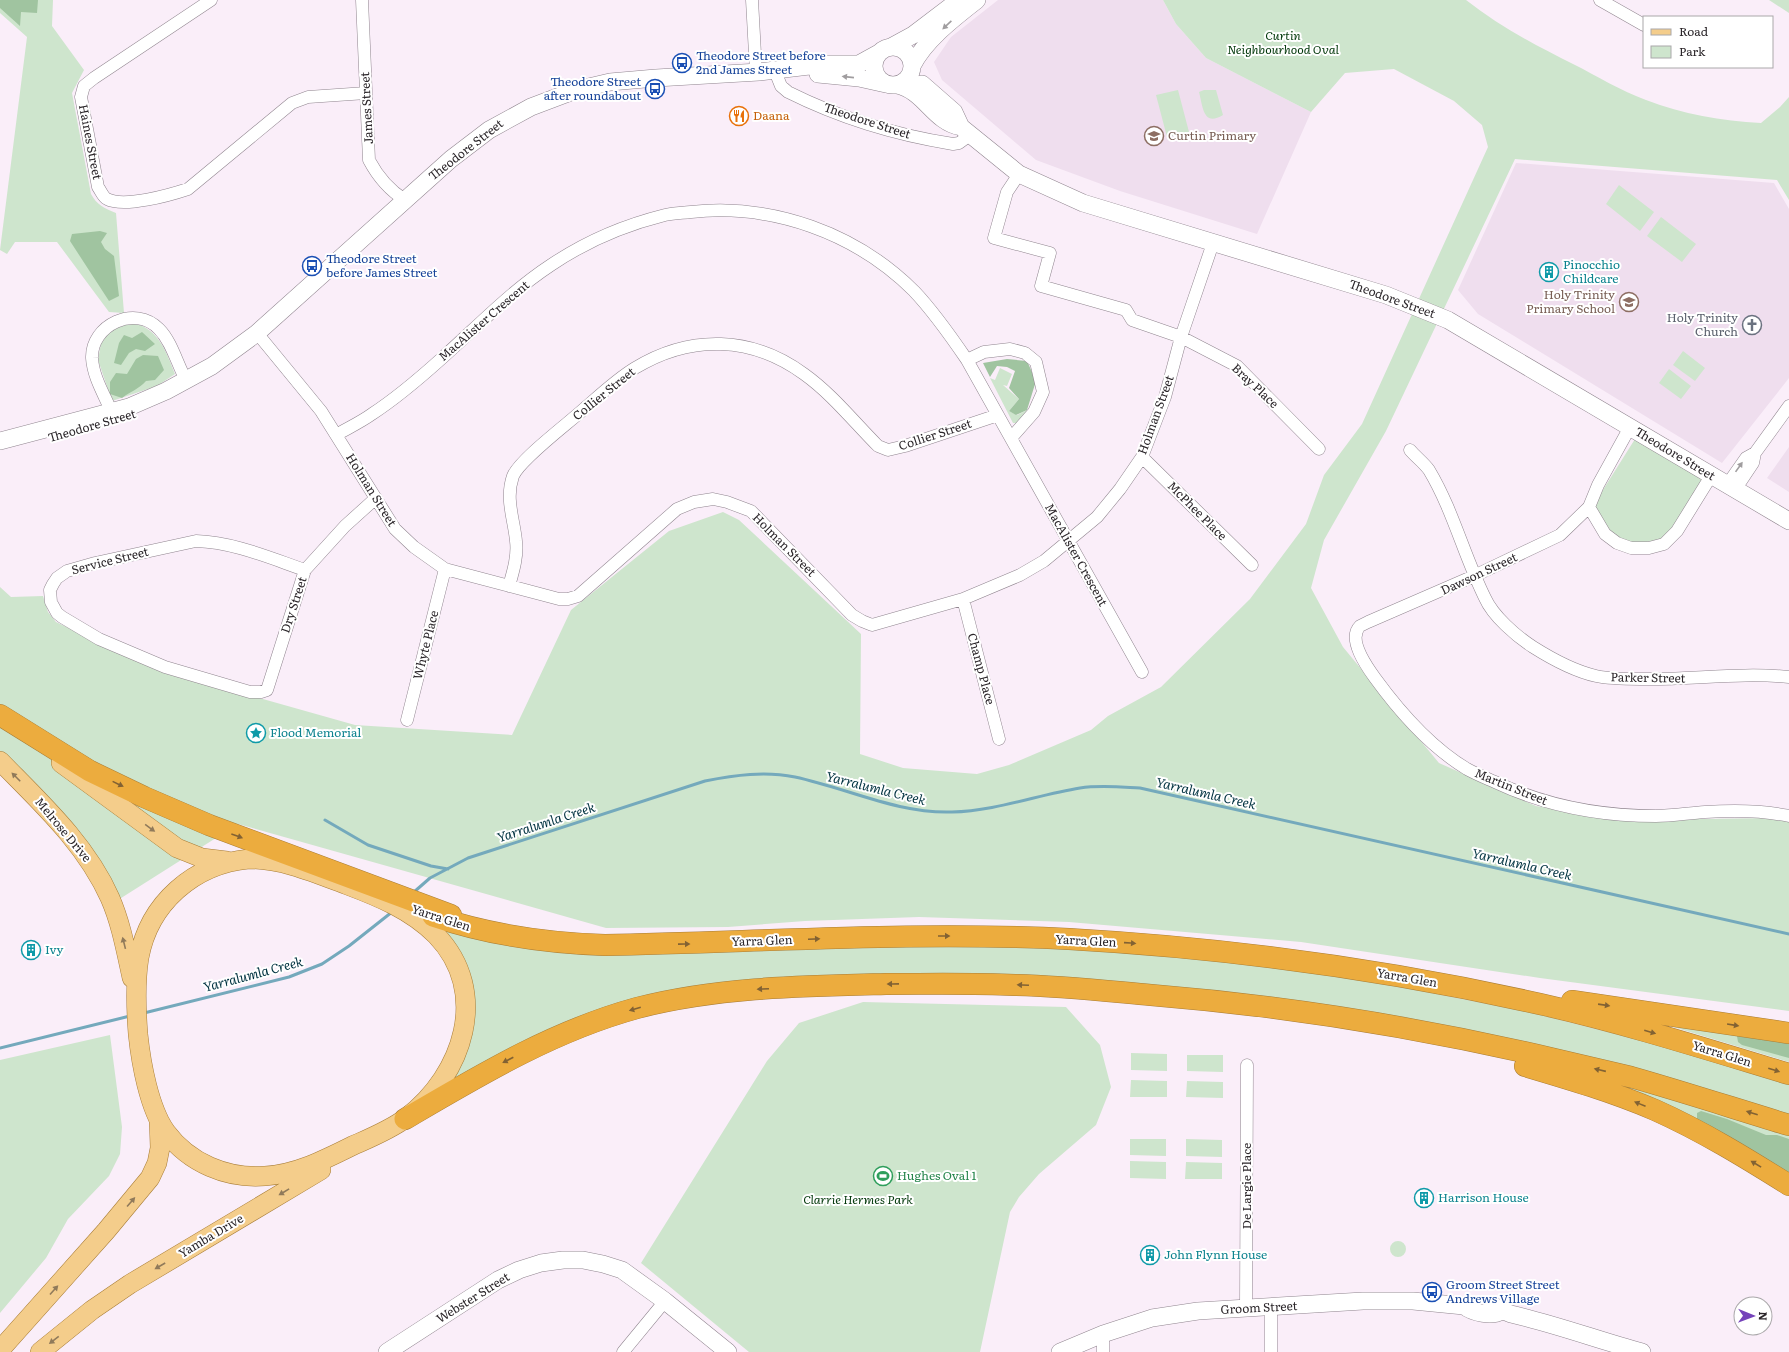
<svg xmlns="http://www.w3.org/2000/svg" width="1789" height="1352" font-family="Literata,serif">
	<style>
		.built { fill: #efdeee }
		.green { fill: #cee5cd }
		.forest { fill: #a0c4a0 }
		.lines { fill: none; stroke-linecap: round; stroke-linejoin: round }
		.stream { stroke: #74a9bc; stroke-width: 3 }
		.street-casing { stroke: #90858f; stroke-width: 13 }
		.secondary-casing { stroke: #90858f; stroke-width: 18 }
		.primary-casing { stroke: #a87d37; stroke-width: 20 }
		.highway-casing { stroke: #a87d37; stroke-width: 22 }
		.street { stroke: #fff; stroke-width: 12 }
		.secondary { stroke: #fff; stroke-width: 17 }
		.primary { stroke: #f4cd8b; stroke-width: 19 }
		.highway { stroke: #ecac3e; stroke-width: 21 }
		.oneway { fill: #a09d9f }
		.oneway2 { fill: #907a5a }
		.oneway3 { fill: #826233 }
		.labels { text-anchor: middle; stroke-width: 4; stroke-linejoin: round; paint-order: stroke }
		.park-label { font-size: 12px; font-style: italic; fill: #003709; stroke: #fff }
		.transit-label { font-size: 12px; fill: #164399; stroke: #fff; text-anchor: start }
		.street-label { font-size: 12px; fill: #2b262a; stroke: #fff }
		.food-label { font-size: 12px; fill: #c56008; stroke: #fff; text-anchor: start }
		.education-label { font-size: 12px; fill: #785e54; stroke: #fff; text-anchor: start }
		.culture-label { font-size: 12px; fill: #0d838f; stroke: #fff; text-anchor: start }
		.worship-label { font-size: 12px; fill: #5b616d; stroke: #fff; text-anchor: end }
		.leisure-label { font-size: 12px; fill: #27864d; stroke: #fff; text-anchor: start }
		.water-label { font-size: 13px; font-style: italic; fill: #003240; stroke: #fff }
	</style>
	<rect width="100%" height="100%" fill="#faeef9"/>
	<!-- built -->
	<path class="built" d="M998,0h165l13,24 30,34 105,54 -54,122 -137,-43 -84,-31 -94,-80 -8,-18 17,-25z
		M1516,163l258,20 15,26v169l-67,85 -244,-149 -20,-24z
		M1789,447v45l-22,-14z"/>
	<!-- green -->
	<path class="green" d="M0,0h53l-1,26 32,44 -12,23 19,101c6,11 13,14 25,19l8,100 -15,-1 -52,-70h-42l-8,12 -7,-4 27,-213 -27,-24z
		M1163,0h303c33,26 69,45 107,64 24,12 48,27 73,36 37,14 75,21 115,23l19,-16 9,-10v103l-12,-20 -262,-21 -129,272 -62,109 -13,48 32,59 96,116 97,43 85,14 155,-2 13,2v191l-249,-33 -239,-36 -232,-20 -150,-5 -114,4 -77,6 -122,1 -368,-104 -120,76 -118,-147v-166l11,10 32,-1 5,16 8,10 94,45 205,58 157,10 59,-125 98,-79 54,-19 16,8 122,114 -1,120 43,14 74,6 32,-9 82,-35 17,-14 53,-29 89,-88 56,-75 18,-49 38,-51 126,-277 -6,-22 -28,-24 -60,-32 -49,4 -34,39 -105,-54 -30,-34z
		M1769,0h20v13z
		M1178,90l11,42 -22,5 -11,-42z
		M1204,90h12l7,25c-20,12 -20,-8 -24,-23z
		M1619,185l35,27 -14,19 -34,-27z
		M1661,217l35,27 -14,18 -35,-26z
		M128,323c29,1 38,28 47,51l-18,12 -45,15 -14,-41 3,-17 11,-14z
		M1683,351l22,17 -10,13 -22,-16z
		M1000,368l12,6 -5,12 -4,-1 16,14 -10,12 8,4 10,-5 -6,13h-8l-23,-45 5,2z
		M1669,369l22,17 -10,13 -22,-16z
		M1635,439l70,40 -32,50 -12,11 -29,4 -13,-4 -30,-28z
		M438,924l30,8 483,9 328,22 250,49 134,34 126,38v33l-491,-114 -582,-16 -277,104 28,-65z
		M863,1002l203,5 34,38 11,42 -15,38 -57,49 -20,23 -9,15 -30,140h-231l-108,-89 126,-202 32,-38z
		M1670,1026l119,10v26z
		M110,1035l12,92 -2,27 -11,22 -41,43 -22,39 -46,55v-253z
		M1131,1053l36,1v17l-36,-1z
		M1187,1055h36v17l-36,-1z
		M1583,1074l55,15 151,45v45z
		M1131,1080l36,1v16h-37z
		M1187,1081l36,1v16l-37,-1z
		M1130,1139h36v17l-36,-1z
		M1186,1139l36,1v17l-36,-1z
		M1130,1161l36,1v17l-36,-1z
		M1186,1162l36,1v16h-37z
		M1390 1249a8 8 0 1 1 16 0a8 8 0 1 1-16 0Z"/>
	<!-- forest -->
	<path class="forest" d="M0,0h38l-1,13 -16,-1 -1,14 -20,-18z
		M100,231l7,2 -6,9 4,7 9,7 5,40 -10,5 -39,-60 2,-7z
		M142,332l13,12 -10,7 -9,-2 -7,4 -8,12 -7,-2 5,-20 5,-8 8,3z
		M143,355l15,1 6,14 -9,10 -9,1c-7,8 -15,10 -24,17l-12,-4v-12l6,-9 11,1 9,-15z
		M1007,359l20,2 9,20 -9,29 -11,5 -7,-4 10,-12 -10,-11 6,-17 -8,-4 -10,-1 -7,11 -7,-14z
		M1737,1036l52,2v20l-47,-13 -4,-3z
		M1701,1111l26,8 39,16h11l12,4v37l-92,-56v-7z"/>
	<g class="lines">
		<!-- stream -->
		<path class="stream" d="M325,820l43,25 63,21 17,3
			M414,892l16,-14 38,-20 237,-77c30,-6 60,-10 90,-4 52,11 103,37 157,35 43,-1 85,-17 128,-24 20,-3 40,-1 60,0l649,146
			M144,1013l145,-36 33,-13 27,-18 43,-34
			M0,1048l130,-32"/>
		<!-- street casing -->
		<g class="street-casing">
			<path id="street" d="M211,0l-117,78 -10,8 -3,11 17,90c3,4 5,10 9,12 17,9 63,-4 81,-10l104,-86 16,-6 58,-4
				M362,0l7,160c9,17 20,30 36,40
				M752,0l4,72
				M1600,0l44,25
				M775,71l6,15 7,6c52,26 108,43 165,52l6,-1 11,-8
				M1019,174l-12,18 -13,46 56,15 -9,33 85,24 6,10 49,17 56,29 82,83
				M257,333l64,78 74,118 19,18 31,22 114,30h9l10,-3 99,-87 17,-7 19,-3 14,3 24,9 101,104 10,6 10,4 91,-26 57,-24 24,-14 53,-44 23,-28 22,-32 23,-60 16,-60 32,-94
				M967,360l17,-8 26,-3 15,4 11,9 7,30 -9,20 -23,26
				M112,413c-7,-17 -19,-36 -20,-55 -1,-33 43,-54 67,-29 13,13 18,35 27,51
				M1630,427l-32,58 -9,22 -29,28 -86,41 -106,46c-2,1 -6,3 -8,4 -13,13 7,41 15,52 24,33 57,70 92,91 9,5 19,9 28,13 51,24 104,34 161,34 16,0 33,-3 49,-4 28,-2 56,-2 84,4
				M336,435c12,-7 25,-13 36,-21 23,-15 49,-37 69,-55 36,-32 69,-67 110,-94 34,-23 74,-40 114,-50 9,-2 18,-2 26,-3 81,-9 165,21 223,79 20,21 36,44 53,69l175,312
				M1410,450c6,7 14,13 19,20 24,40 35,86 56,128 8,18 31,38 48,49 19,12 41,24 63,29 14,3 30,3 45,3 49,1 99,-7 148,-2
				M1142,457l110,108
				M1727,485l19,-27 9,-5 34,-47
				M1735,490l18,-27 2,-10
				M1589,507l16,27 12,9 14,5h18l15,-4 13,-13 34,-55
				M305,570c-35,-12 -72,-28 -109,-29l-101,22 -28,8 -10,7 -4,6 -3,6 1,12 6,11 5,4 37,22 66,28 85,25h11l6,-2 38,-120 40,-44 31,-28
				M509,586c4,-14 9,-30 7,-45 -2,-22 -11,-42 -3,-65 7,-17 57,-54 72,-68 16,-14 32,-29 50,-40 56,-34 117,-32 169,6 28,20 50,48 74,72l10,4 17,-4 93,-31
				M963,599l36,140
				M407,720l38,-151
				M1246,1308l1,-243
				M1103,1334v18
				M623,1352l42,-51
				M1271,1352v-44"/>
		</g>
		<!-- secondary casing -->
		<g class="secondary-casing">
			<path id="secondary" d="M874 66a19 19 0 1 1 38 0a19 19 0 1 1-38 0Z
				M891,47l22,-12 46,-35
				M912,66c13,-26 42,-48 65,-66
				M818,74l41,4 27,6
				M922,84l32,28 7,15
				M897,85c28,6 36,37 64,42l58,47 64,29 303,92 62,25 341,201
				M0,441l129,-34 37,-16 46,-25 45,-33 194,-174 38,-29 42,-23 45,-17 34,-8 46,-4 103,-6 67,-8h33l20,-11
				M1492,1306c7,1 12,6 19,8 44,10 87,26 131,38
				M387,1352l111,-72 21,-10 22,-7 22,-3h20l20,4 19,6 43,31 63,51
				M1060,1352l43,-18 49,-16 46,-7 165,-10h50l51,5c9,7 28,11 38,5"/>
		</g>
		<!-- primary casing -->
		<g class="primary-casing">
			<path id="primary" d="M0,761c41,42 86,83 110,137 11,25 16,53 22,80
				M61,763l116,85 25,10 25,3
				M249,859c34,0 66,14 98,26 32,12 64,25 89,50 55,57 27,140 -30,183 -16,12 -36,20 -54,28 -28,14 -56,28 -87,30 -38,3 -76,-13 -99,-44 -17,-24 -25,-69 -28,-98 -2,-26 -3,-51 1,-76 10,-55 55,-94 110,-99z
				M0,1350l106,-119 44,-53 7,-15 3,-15 -1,-28
				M40,1352l52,-42 38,-26 191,-114"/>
		</g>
		<!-- highway casing -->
		<g class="highway-casing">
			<path id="highway" d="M0,715l90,56 54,26 65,28 242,90
				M433,916c56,19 113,27 172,29 155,-3 310,-14 464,-6 158,9 316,30 471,65 84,19 166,45 249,70
				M1572,1001l217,32
				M1525,1066c44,13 88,26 130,44 47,21 91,48 134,75
				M405,1119c75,-44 148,-88 232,-111 81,-21 167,-22 249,-24 43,0 86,-1 129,1 46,1 91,6 136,10 136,11 271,33 403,64 26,6 52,12 77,18 53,15 105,32 158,48"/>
		</g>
		<!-- street -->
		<use href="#street" class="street"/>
		<!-- secondary -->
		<use href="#secondary" class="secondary"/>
		<!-- primary -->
		<use href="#primary" class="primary"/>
		<!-- highway -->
		<use href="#highway" class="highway"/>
	</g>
	<!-- one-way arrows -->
	<defs><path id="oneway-solid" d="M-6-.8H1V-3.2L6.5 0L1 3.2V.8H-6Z"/></defs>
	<g class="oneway">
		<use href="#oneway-solid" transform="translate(947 25) rotate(137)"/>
		<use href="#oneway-solid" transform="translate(848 77) rotate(-174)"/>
		<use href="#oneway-solid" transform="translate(1739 467) rotate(-55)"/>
	</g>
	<g class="oneway2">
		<use href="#oneway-solid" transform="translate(16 777) rotate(-135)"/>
		<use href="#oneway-solid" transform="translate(150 828) rotate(36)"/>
		<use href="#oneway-solid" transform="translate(124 943) rotate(-104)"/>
		<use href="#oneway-solid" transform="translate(284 1192) rotate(149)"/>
		<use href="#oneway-solid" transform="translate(131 1202) rotate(-49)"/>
		<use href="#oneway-solid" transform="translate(160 1266) rotate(150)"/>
		<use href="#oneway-solid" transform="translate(54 1290) rotate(-48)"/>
		<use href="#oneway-solid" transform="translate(54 1340) rotate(142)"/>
	</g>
	<g class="oneway3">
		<use href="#oneway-solid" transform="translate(118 784) rotate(26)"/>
		<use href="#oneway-solid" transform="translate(237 836) rotate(20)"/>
		<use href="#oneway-solid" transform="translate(944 936)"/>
		<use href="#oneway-solid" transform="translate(814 939) rotate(-2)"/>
		<use href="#oneway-solid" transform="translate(1130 943) rotate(4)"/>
		<use href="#oneway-solid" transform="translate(684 944) rotate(-1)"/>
		<use href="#oneway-solid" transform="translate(893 984) rotate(179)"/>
		<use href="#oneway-solid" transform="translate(1023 985) rotate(-177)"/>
		<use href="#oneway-solid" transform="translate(763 989) rotate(177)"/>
		<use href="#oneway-solid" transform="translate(1604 1005) rotate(8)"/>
		<use href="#oneway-solid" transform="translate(635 1009) rotate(164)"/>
		<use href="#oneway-solid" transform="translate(1733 1025) rotate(9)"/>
		<use href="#oneway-solid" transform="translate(1650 1032) rotate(16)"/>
		<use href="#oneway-solid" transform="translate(508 1060) rotate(153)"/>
		<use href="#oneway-solid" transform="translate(1600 1070) rotate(-167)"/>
		<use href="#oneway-solid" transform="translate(1774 1070) rotate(17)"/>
		<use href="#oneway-solid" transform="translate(1640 1104) rotate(-158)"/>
		<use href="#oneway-solid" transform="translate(1752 1113) rotate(-163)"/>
		<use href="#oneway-solid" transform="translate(1756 1164) rotate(-149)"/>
	</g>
	<!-- icons -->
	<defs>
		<g id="bus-ring" transform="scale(1)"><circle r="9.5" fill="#fff" stroke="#1a4fb4" stroke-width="1.5"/><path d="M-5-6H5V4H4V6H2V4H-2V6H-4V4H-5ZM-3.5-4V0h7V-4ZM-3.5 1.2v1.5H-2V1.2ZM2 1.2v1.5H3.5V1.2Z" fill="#1a4fb4"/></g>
		<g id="restaurant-ring" transform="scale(1)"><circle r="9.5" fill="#fff" stroke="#e8710a" stroke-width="1.5"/><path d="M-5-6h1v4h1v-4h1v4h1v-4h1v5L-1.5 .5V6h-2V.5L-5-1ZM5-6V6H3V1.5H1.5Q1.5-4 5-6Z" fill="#e8710a"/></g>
		<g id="school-ring" transform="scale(1)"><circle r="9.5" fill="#fff" stroke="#8d6e63" stroke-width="1.5"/><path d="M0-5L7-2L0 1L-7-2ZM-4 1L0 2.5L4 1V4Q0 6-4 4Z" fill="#8d6e63"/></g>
		<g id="building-ring" transform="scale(1)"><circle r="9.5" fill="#fff" stroke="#0f9aa8" stroke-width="1.5"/><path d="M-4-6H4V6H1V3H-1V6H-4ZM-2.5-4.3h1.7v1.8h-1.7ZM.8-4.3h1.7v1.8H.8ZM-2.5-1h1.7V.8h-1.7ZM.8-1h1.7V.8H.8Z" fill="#0f9aa8"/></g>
		<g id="church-ring" transform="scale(1)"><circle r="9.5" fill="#fff" stroke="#6b7280" stroke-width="1.5"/><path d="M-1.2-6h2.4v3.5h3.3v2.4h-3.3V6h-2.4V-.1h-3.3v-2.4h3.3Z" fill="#6b7280"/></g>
		<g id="sight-ring" transform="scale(1)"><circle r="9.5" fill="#fff" stroke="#0f9aa8" stroke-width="1.5"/><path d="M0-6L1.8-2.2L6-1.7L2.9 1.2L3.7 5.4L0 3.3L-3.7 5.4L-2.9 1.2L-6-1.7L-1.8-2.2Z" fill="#0f9aa8"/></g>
		<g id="stadium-ring" transform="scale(1)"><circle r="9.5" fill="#fff" stroke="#2e9e5b" stroke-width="1.5"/><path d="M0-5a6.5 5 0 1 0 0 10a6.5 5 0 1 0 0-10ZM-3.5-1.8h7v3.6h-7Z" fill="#2e9e5b"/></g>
	</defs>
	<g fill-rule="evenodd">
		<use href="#bus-ring" x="682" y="63"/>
		<use href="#bus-ring" x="655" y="89"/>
		<use href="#restaurant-ring" x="739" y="116"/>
		<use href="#school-ring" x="1154" y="136"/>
		<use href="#bus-ring" x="312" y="266"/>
		<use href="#building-ring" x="1549" y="272"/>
		<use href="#school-ring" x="1629" y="302"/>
		<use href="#church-ring" x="1752" y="325"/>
		<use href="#sight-ring" x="256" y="733"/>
		<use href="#building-ring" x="31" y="950"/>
		<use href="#stadium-ring" x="883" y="1176"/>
		<use href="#building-ring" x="1424" y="1198"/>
		<use href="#building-ring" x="1150" y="1255"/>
		<use href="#bus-ring" x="1432" y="1292"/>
	</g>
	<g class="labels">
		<!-- park labels -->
		<g class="park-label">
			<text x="1283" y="40">Curtin<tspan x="1283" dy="14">Neighbourhood Oval</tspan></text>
			<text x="858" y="1204">Clarrie Hermes Park</text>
		</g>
		<!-- transit labels -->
		<g class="transit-label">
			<text x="696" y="60">Theodore Street before<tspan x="696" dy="14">2nd James Street</tspan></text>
			<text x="641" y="86" text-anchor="end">Theodore Street<tspan x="641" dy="14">after roundabout</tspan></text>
			<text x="326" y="263">Theodore Street<tspan x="326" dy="14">before James Street</tspan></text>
			<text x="1446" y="1289">Groom Street Street<tspan x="1446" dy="14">Andrews Village</tspan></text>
		</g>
		<!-- street labels -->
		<g class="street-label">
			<text transform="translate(367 108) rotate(-93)" y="4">James Street</text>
			<text transform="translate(867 121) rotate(18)" y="4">Theodore Street</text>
			<text transform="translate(90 142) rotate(79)" y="4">Haines Street</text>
			<text transform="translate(466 150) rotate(-38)" y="4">Theodore Street</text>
			<text transform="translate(1392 299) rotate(20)" y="4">Theodore Street</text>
			<text transform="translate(484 321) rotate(-41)" y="4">MacAlister Crescent</text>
			<text transform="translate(1255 386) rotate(43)" y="4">Bray Place</text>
			<text transform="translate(604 394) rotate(-39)" y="4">Collier Street</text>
			<text transform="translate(1156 415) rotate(-70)" y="4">Holman Street</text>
			<text transform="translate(92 426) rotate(-16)" y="4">Theodore Street</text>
			<text transform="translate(935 435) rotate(-18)" y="4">Collier Street</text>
			<text transform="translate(1675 454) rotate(31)" y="4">Theodore Street</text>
			<text transform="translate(371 490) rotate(58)" y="4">Holman Street</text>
			<text transform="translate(1197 511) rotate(45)" y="4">McPhee Place</text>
			<text transform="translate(784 545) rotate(45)" y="4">Holman Street</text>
			<text transform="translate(1076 555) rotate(61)" y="4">MacAlister Crescent</text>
			<text transform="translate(110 561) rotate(-14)" y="4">Service Street</text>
			<text transform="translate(1479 574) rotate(-25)" y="4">Dawson Street</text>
			<text transform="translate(294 605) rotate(-72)" y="4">Dry Street</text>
			<text transform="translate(426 645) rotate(-76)" y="4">Whyte Place</text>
			<text transform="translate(981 669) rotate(75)" y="4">Champ Place</text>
			<text transform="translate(1648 678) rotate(1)" y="4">Parker Street</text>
			<text transform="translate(1511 787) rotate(22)" y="4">Martin Street</text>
			<text transform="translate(63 830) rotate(50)" y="4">Melrose Drive</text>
			<text transform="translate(441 918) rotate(18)" y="4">Yarra Glen</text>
			<text transform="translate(762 941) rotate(-2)" y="4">Yarra Glen</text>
			<text transform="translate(1086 941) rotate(3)" y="4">Yarra Glen</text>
			<text transform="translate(1407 978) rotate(10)" y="4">Yarra Glen</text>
			<text transform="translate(1722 1054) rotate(17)" y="4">Yarra Glen</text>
			<text transform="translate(1247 1186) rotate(-90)" y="4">De Largie Place</text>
			<text transform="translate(211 1236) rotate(-31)" y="4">Yamba Drive</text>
			<text transform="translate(473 1298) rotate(-32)" y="4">Webster Street</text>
			<text transform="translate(1259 1308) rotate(-3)" y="4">Groom Street</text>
		</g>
		<!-- food labels -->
		<g class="food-label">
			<text x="753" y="120">Daana</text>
		</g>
		<!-- education labels -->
		<g class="education-label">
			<text x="1168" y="140">Curtin Primary</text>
			<text x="1615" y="299" text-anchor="end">Holy Trinity<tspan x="1615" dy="14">Primary School</tspan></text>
		</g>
		<!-- culture labels -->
		<g class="culture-label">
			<text x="1563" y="269">Pinocchio<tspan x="1563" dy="14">Childcare</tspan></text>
			<text x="270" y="737">Flood Memorial</text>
			<text x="45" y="954">Ivy</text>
			<text x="1438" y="1202">Harrison House</text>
			<text x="1164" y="1259">John Flynn House</text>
		</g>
		<!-- worship labels -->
		<g class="worship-label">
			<text x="1738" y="322">Holy Trinity<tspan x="1738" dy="14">Church</tspan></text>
		</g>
		<!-- leisure labels -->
		<g class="leisure-label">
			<text x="897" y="1180">Hughes Oval 1</text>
		</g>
		<!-- water labels -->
		<g class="water-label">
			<text transform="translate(876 788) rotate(14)" y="5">Yarralumla Creek</text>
			<text transform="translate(1206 793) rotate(13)" y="5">Yarralumla Creek</text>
			<text transform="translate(546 822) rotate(-18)" y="5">Yarralumla Creek</text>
			<text transform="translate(1522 864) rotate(13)" y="5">Yarralumla Creek</text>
			<text transform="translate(253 974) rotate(-15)" y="5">Yarralumla Creek</text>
		</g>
	</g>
	<!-- legend -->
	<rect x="1643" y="16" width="130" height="52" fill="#ffffff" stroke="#aaa8aa"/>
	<rect x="1651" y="29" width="20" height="6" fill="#f4cd8b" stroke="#aaa8aa"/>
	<text x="1679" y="36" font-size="12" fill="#2b262a">Road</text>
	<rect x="1651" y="46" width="20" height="12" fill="#cee5cd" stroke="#aaa8aa"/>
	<text x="1679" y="56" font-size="12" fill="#2b262a">Park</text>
	<!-- north arrow -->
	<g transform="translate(1753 1316) rotate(91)"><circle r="19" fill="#ffffff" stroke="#aaa8aa"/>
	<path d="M0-3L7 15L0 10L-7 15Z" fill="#7543ba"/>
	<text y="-6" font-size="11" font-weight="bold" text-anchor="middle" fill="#2b262a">N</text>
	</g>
</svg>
